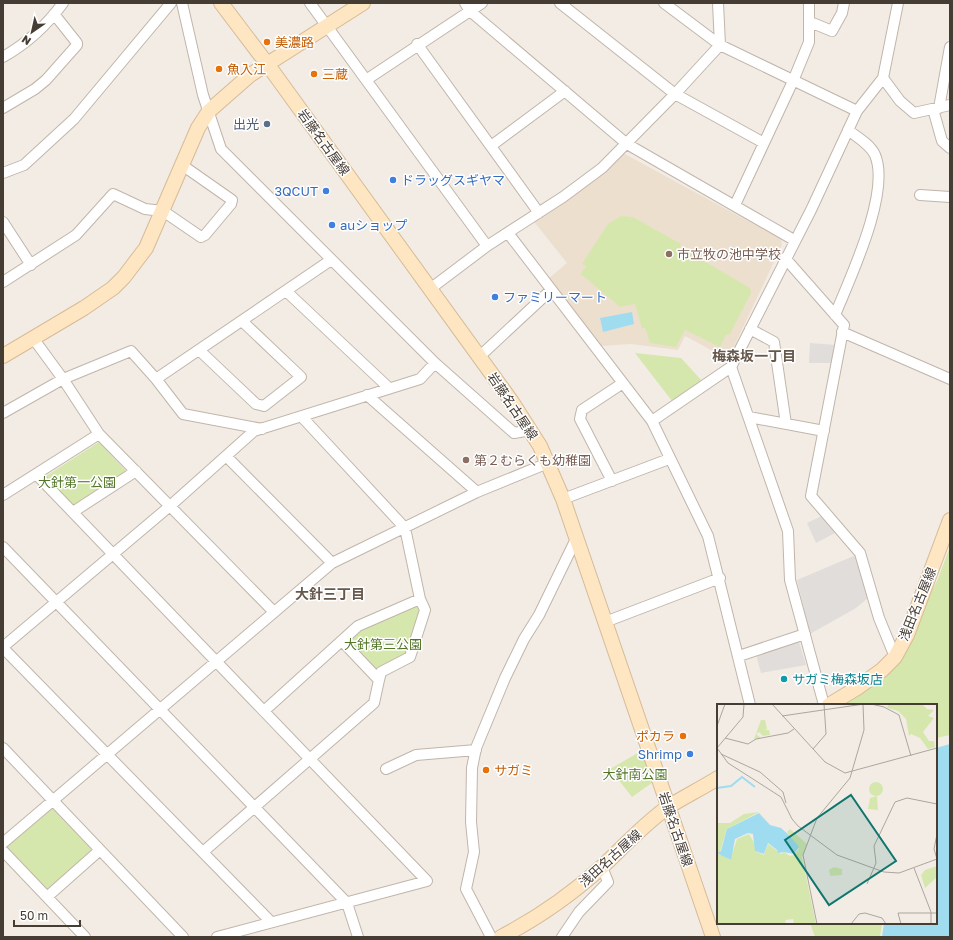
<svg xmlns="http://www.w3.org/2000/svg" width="953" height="940" font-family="'Golos Text','Noto Sans JP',sans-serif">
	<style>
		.education { fill: #ecdfce }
		.green { fill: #d6e7ad }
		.parking { fill: #e0ddda }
		.water { fill: #a0dcf0 }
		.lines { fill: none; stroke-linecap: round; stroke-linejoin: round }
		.street-casing { stroke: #c1b5aa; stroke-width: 12 }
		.secondary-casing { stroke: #d6bb96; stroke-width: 16 }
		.street { stroke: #fff; stroke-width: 10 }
		.secondary { stroke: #fee6c3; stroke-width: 14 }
		.food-dot { fill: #e8710a; stroke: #fff; stroke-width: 1.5 }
		.service-dot { fill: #5c6f8a; stroke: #fff; stroke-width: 1.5 }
		.shop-dot { fill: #3f7fe0; stroke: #fff; stroke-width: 1.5 }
		.education-dot { fill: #8d6e63; stroke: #fff; stroke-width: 1.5 }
		.culture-dot { fill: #0f9aa8; stroke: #fff; stroke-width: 1.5 }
		.labels { text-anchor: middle; stroke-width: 3; stroke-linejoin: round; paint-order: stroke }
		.food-label { font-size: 13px; fill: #c56008; stroke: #fff; text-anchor: start }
		.service-label { font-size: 13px; fill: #4e5e75; stroke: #fff; text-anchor: end }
		.street-label { font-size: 13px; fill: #453c34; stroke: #fff }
		.shop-label { font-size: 13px; fill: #366cbe; stroke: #fff; text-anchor: start }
		.education-label { font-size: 13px; fill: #785e54; stroke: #fff; text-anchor: start }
		.park-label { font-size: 13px; fill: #527628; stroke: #fff }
		.culture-label { font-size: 13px; fill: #0d838f; stroke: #fff; text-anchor: start }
		.neighbourhood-label { font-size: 14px; font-weight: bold; fill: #67584c; stroke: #fff }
		.inset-river { fill: none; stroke: #a0dcf0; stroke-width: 2 }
		.inset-road { fill: none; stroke: #ada69e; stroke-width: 1 }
		.view { fill: #0f766e; fill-opacity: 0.15; stroke: #0f766e; stroke-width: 2 }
		.inset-edge { fill: none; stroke: #453c34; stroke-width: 2 }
	</style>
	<rect width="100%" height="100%" fill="#f2ece5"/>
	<!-- education -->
	<path class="education" d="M623,153l158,86 1,6 -54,114 -43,-23 -7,14 -47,-6 -30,2 -5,-2 -48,-65 19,-16 -35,-44z"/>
	<!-- green -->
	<path class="green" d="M621,216l12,1 48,27 -1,3 70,41 1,5 -21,41 -4,1 -6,12 -35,-17 -9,17 -26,-4 -5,-15h-3l-7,-24 -15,3 -39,-33 5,-8 -4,-2 26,-40z
		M635,353l46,5 22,24 -31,19z
		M99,442l29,31 -55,37 -30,-32z
		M950,547v188l-14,3v-33h-110l69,-48 42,-76z
		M416,606l4,4 -13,45 -32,15 -27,-28 12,-11z
		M643,750l13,30 -24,17 -22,-28z
		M51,805l42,46 -46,42 -42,-46z
		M810,923h72l-2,14h-65z"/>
	<!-- parking -->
	<path class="parking" d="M810,343l26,2 -3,18h-24z
		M824,515l13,17 -21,11 -9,-20z
		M856,555l12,43 -12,10 -46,26 -13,-54z
		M797,641l2,1 7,23 -45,8 -5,-19z"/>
	<!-- water -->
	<path class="water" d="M632,312l2,12 -31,8 -3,-14z
		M950,744v193h-68l2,-14h52v-175z"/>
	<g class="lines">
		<!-- street casing -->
		<g class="street-casing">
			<path id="street" d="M182,3l21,92 18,54 214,214 79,70 17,-3
				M310,3l177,243
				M465,3l5,8 157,133 167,96
				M560,3l115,91 89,49
				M664,3l56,42 137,66 26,-33 15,-75
				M810,22l22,9 10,-18 2,-10
				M417,44l122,169
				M3,57c23,-13 44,-32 60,-54
				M883,78l17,23 14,12 36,-8
				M366,80l116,-77
				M3,108l32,-19 11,-9 31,-35v-2l-23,-29
				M939,108l11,-61
				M933,109l9,32 8,7
				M491,146l74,-55
				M3,173l21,-8 50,-46 97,-116
				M920,195l30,2
				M735,205l58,-124 16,-39v-39
				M3,222l28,43
				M508,233l144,188 56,115 42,169
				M785,258l59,67 -33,171 49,57 19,65 16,39
				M3,282l73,-47 37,-41 32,15 18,2 38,26 4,-2 26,-31 1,-4 -50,-35
				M430,289l57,-43 76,-49 39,-29 73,-74 45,-49 -2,-42
				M286,291l103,97
				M835,315c15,-37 56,-123 40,-160 -5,-11 -18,-18 -27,-25
				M750,329l24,13 12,82
				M842,332l108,47
				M33,338l30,41 36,55 175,178
				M199,350l57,54 8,2 37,-29 -59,-56
				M479,357l72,-67
				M156,379l175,-119
				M367,395l110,97
				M3,413l60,-34 68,-28 25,28 27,35 79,15
				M749,417l75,14
				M652,421l79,-54
				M226,456l106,107
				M36,474l391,407 -210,56
				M612,481l-32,-62 2,-9 41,-27
				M3,495l96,-61
				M563,499l106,-40
				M73,512l63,-41
				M3,547l344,356 11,34
				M605,622l115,-44
				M3,647l167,-141 84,-75 166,-52 15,-16
				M3,648l268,274
				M739,656l66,-22
				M379,680l2,-8 29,-15 15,-47 -5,-11
				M824,705l-34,-125 -2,-49 -57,-164 80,-157 46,-99
				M264,711l94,-85 62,-27 -15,-71 -103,-111
				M3,748l180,189
				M386,769l30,-14 60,-5
				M3,843l329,-280 145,-71 71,-29
				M3,851l82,86
				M203,852l171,-149 5,-23 -37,-39
				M47,897l53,-47
				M491,937l-25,-48 8,-37 -3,-30 1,-54 4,-20 29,-70 19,-39 15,-24 37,-76
				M562,937l17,-25 29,-30 -6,-15"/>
		</g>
		<!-- secondary casing -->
		<g class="secondary-casing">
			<path id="secondary" d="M221,3l47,62 244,337 28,44 23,53 150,438
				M3,356l81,-48 29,-20 11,-11 22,-29 52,-120 11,-17 41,-36 113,-72
				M829,705l28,-17 25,-18 13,-13 12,-22 43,-115
				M501,937c37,-19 71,-43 102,-71 21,-20 41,-42 65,-59 16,-10 34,-19 50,-29"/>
		</g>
		<!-- street -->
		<use href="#street" class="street"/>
		<!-- secondary -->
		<use href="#secondary" class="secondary"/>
	</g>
	<!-- markers -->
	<g class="food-dot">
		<circle cx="267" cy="42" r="4"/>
		<circle cx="219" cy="69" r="4"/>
		<circle cx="314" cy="74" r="4"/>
		<circle cx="683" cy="736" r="4"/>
		<circle cx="486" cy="770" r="4"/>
	</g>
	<circle class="service-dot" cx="267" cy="124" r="4"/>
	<g class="shop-dot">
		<circle cx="393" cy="180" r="4"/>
		<circle cx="326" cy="191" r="4"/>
		<circle cx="332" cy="225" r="4"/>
		<circle cx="495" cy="297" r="4"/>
		<circle cx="690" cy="754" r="4"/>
	</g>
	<g class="education-dot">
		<circle cx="669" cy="254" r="4"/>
		<circle cx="466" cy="460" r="4"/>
	</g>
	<circle class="culture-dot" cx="784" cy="679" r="4"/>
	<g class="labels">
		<!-- food labels -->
		<g class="food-label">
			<text x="275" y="47">美濃路</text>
			<text x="227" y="74">魚入江</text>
			<text x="322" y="79">三蔵</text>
			<text x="675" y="741" text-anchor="end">ポカラ</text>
			<text x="494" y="775">サガミ</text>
		</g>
		<!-- service labels -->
		<g class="service-label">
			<text x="259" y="129">出光</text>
		</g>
		<!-- street labels -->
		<g class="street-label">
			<text transform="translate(324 142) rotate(54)" y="5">岩藤名古屋線</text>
			<text transform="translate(513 406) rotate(56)" y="5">岩藤名古屋線</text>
			<text transform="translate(917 604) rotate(-68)" y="5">浅田名古屋線</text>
			<text transform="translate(676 829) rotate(71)" y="5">岩藤名古屋線</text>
			<text transform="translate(610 858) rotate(-42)" y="5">浅田名古屋線</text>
		</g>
		<!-- shop labels -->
		<g class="shop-label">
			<text x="401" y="185">ドラッグスギヤマ</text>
			<text x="318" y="196" text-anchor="end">3QCUT</text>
			<text x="340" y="230">auショップ</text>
			<text x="503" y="302">ファミリーマート</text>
			<text x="682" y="759" text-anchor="end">Shrimp</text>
		</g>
		<!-- education labels -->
		<g class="education-label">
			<text x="677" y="259">市立牧の池中学校</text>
			<text x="474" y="465">第２むらくも幼稚園</text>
		</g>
		<!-- park labels -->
		<g class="park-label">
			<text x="77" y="487">大針第一公園</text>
			<text x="383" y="649">大針第三公園</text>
			<text x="635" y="779">大針南公園</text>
		</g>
		<!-- culture labels -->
		<g class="culture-label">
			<text x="792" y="684">サガミ梅森坂店</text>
		</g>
		<!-- neighbourhood labels -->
		<g class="neighbourhood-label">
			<text x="754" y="361">梅森坂一丁目</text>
			<text x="330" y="599">大針三丁目</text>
		</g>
	</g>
	<!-- overview -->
	<g transform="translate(717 704)">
		<rect width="220" height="220" fill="#f2ece5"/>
		<path d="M168,0l2,3 2,-3h33l5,5 7,1 -6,6 6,2 -11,14 6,9h5l1,6 -7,2 -8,-11 -9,-4 -2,2 -3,-17 -8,-8 -10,-3zM44,16h4l2,9 -3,1h5l1,5 -7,1 -4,-4 -3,2 5,4 -7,1zM152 85a7 7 0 1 1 14 0a7 7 0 1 1-14 0ZM160,92l1,14 -10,-1 2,-11zM42,108l-32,17 -7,23 10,8 7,-21 12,-5 7,12 -1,5 9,4 4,-11 13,10 3,-2 6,4 4,-1 5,-6 -12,-17 3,-3 17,15 -5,13 14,67h-22l-1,-5 -7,1 -1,4h-68v-101h13l14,-9zM220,162v11l-12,11 -4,-13 4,-5zM117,163l8,2v6l-12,1 -1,-6z" fill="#d6e7ad"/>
		<path d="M42,109l11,12 11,3 9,8 9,11 -5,7 -10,-2 -6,1 -1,-3 -9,-7 -4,11 -9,-3 -2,-17 -5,-1 -13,6 -4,21 -14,-7 4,-2 6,-22z" fill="#a0dcf0"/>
		<path class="inset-river" d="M0,84l14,-2 11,-9 13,10"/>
		<path class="inset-road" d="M27,0l-1,13 -26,31 11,15 53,34 11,22 6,7 39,29 47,17 15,1 38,-14M55,0l53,58 20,11 92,-25M154,0l13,3 15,8 12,41M65,12l82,-12M0,22l8,-22M8,34l23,6 8,-5 32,-6 6,-4M96,45l13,-15 -2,-30M4,50l39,18 23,20 3,11M220,130l-3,15 3,10M197,164l17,44v12M150,180l9,-21 -2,-17 21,-44 12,-4 30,6M100,220l-14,-69 14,-37 33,-40 14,-48 -1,-26M134,220l8,-10 6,-1 17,5 4,6M184,220l-3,-11h39"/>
		<path class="view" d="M134,91l45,66 -67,44 -44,-65z"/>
		<rect width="220" height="220" class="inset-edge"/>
	</g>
	<!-- border -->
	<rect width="953" height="940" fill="none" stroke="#453c34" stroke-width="8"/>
	<!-- north arrow -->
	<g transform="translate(32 32) rotate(214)" stroke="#ffffff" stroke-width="3" paint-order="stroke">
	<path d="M0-3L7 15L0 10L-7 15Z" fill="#453c34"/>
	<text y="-6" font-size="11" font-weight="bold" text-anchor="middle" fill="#453c34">N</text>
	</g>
	<!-- scale -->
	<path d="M14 920v6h66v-6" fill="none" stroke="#453c34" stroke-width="2"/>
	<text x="20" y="920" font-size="12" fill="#453c34" stroke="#ffffff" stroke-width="3" paint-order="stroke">50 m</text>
</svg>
